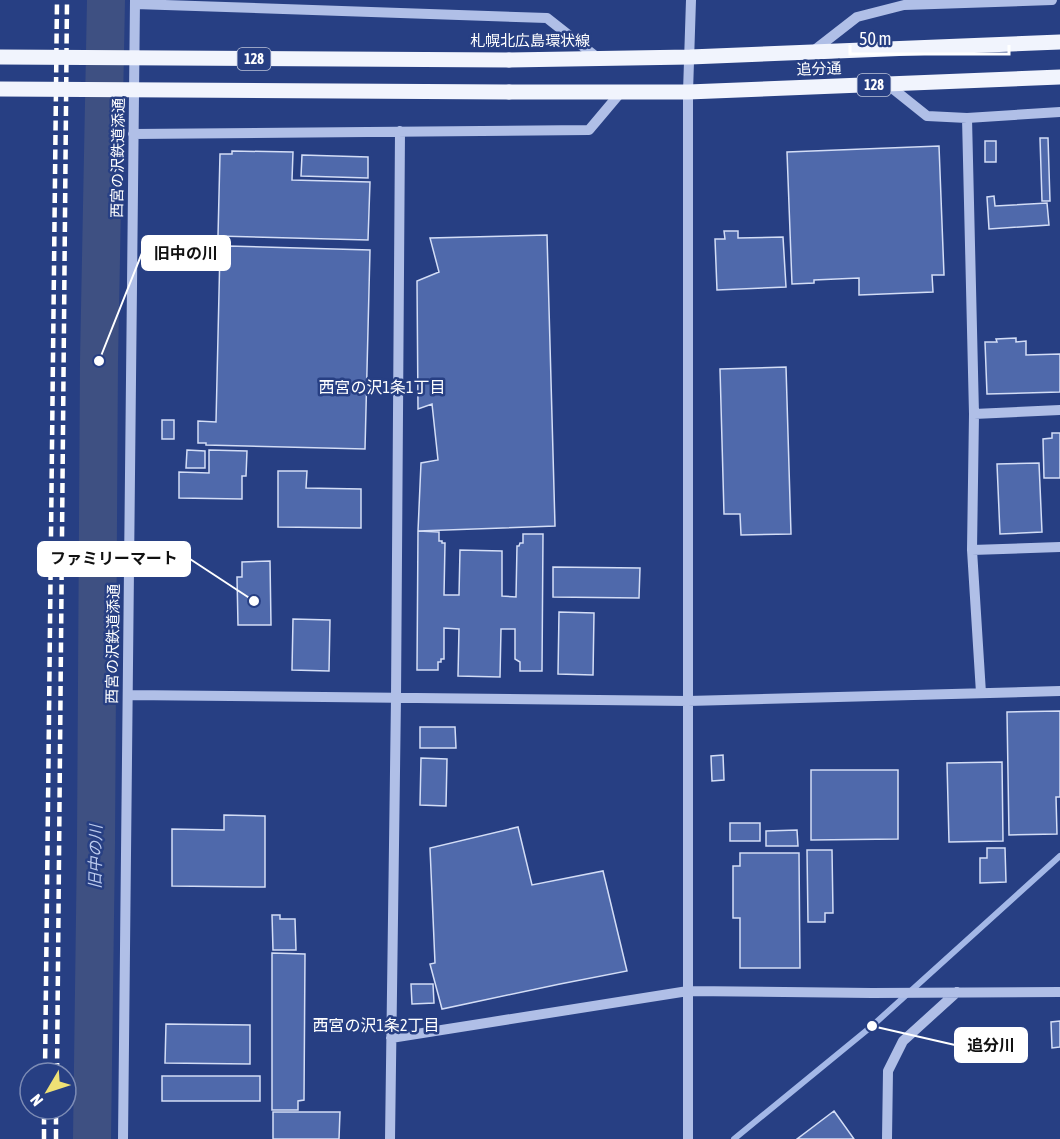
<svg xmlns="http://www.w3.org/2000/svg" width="1060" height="1139" font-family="'Asap Condensed','Noto Sans JP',sans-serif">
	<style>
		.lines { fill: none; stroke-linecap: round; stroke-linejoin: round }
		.stream { stroke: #a4b8e7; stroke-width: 6 }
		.river { stroke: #3e5082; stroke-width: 38 }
		.building { fill: #4f69ab; stroke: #d3ddf6; stroke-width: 1.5 }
		.minor { stroke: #b0bfe7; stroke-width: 10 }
		.major { stroke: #f1f4fd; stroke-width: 15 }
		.rail { stroke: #fff; stroke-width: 4.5; stroke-dasharray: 10 4.5; stroke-linecap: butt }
		.major-bridge { stroke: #f1f4fd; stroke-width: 15 }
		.labels { text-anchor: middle; stroke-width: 5; stroke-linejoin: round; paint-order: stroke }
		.shield { fill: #273f83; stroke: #bec5da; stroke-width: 1.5 }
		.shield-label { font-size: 14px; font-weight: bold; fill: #fff }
		.street-label { font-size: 15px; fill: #fff; stroke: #273f83 }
		.neighbourhood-label { font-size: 16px; fill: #fff; stroke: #273f83 }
		.water-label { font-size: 16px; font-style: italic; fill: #bbcaee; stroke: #273f83 }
		.leader { fill: none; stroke: #fff; stroke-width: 2 }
		.callout-dot { fill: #fff; stroke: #273f83; stroke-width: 2 }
		.callout { fill: #fff; stroke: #fff; stroke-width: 2 }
		.callout-label { font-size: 16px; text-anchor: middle; font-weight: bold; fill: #111 }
	</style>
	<rect width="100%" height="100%" fill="#273f83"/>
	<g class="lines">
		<!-- stream -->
		<path class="stream" d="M734,1139l138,-113 188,-170"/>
		<!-- river -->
		<path class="river" d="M92,1139l4,-296 3,-482 7,-361"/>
	</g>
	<!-- building -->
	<path class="building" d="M1040,138h8l2,63h-8z
		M985,141h11v21h-11z
		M939,146l5,129h-12l1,17 -74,3v-17l-45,2v3l-22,1 -5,-132z
		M232,151l61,1 -1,28 78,2 -2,58 -150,-4 2,-82h12z
		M302,155l66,2v21l-67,-2z
		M994,196l1,10 52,-3 2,22 -60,4 -2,-32z
		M724,231h14v7l45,-1 3,50 -69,3 -2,-51h10z
		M547,235l8,291 -137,5 3,-68 17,-3 -6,-56 -14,5 -1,-128 22,-9 -9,-34z
		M228,246l142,4 -5,199 -159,-4v-2h-8v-22l18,1 4,-172h8z
		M1016,338v4l10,-1v14l34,-1v38l-73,2 -2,-52h12l-1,-3z
		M786,367l5,167 -50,1 -1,-21h-16l-4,-145z
		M162,420h12v19h-12z
		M1052,433h8v45h-16l-1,-39 9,-1z
		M187,450l18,1v17h-19z
		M209,450l38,1 -1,25h-4v23l-63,-1v-26l30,1z
		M1039,463l3,69 -42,2 -3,-70z
		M278,471h29l-1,17 55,1v39l-83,-1z
		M418,531l21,1v9h3v2h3l-1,52h15l1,-45 42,1v45l14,1 1,-51h2l1,-3h3v-9h20l-1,137h-22v-9l-5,-3v-30h-14l-1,48 -42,-1 1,-47 -15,-1v31h-3v3h-3v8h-21z
		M270,561l1,64h-33l-1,-48h5v-15z
		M553,567l87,1 -1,30 -86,-1z
		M559,612l35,1 -1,62 -35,-1z
		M293,619l37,1 -1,51 -37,-1z
		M1060,711v86h-4l1,37 -48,1 -2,-123z
		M420,727h35l1,21h-36z
		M723,755l1,25 -12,1 -1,-25z
		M421,758l26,1 -1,47 -26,-1z
		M1002,762l1,79 -54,1 -2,-79z
		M811,770h87v69l-87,1z
		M224,815l41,1v71l-93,-1v-57l52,1z
		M730,823h30v18h-30z
		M518,827l14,58 71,-14 24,100 -67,13 -118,25 -12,-45 5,-1 -5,-115z
		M797,830l1,16h-32v-15z
		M987,848h18l1,34 -26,1v-25h7z
		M807,850h25l1,63h-8v9h-17z
		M740,853h59l1,115h-60v-50h-7v-52h7z
		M272,915h8v4h15l1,31h-23z
		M272,953l33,1 -1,146 -6,1v9h-26z
		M411,984h22l1,19 -22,1z
		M1060,1021v26l-8,1 -1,-26z
		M166,1024l84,1v39l-85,-1z
		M162,1076h98v25h-98z
		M834,1111l20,28h-57z
		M273,1112h67l-1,27h-66z"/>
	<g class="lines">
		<!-- minor -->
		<path class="minor" d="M135,4l412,14 52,41
			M812,52l45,-35 47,-12 148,-5
			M887,84l40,32 40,2 93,-6
			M967,118l7,296 -2,136 9,143
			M133,134l456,-4 32,-38
			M974,414l86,-4
			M972,550l88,-3
			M128,695l560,6 372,-10
			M391,1038l297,-47 184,2 188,-1
			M123,1139l12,-1139
			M390,1139l6,-441 4,-567
			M688,1139v-1047l3,-92
			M887,1139l1,-68 15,-30 54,-49"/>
		<!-- major -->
		<path class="major" d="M509,60l181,-3 370,-15
			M509,92h179l372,-15"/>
		<!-- rail -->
		<path class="rail" d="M45,1073l12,-1073
			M57,1073l10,-1073
			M44,1139v-30
			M56,1139v-30"/>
		<!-- major-bridge -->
		<path class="major-bridge" d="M0,57l509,3
			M0,89l509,3"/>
	</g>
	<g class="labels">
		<!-- shield labels -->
		<g class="shield">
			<rect x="237.5" y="48" width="33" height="22" rx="4.5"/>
			<rect x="857.5" y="74" width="33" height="22" rx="4.5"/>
		</g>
		<g class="shield-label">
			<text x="254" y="64">128</text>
			<text x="874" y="90">128</text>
		</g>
		<!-- street labels -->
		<g class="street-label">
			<text x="530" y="46">札幌北広島環状線</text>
			<text transform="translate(819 69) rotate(-2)" y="5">追分通</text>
			<text transform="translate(118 158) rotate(-89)" y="5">西宮の沢鉄道添通</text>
			<text transform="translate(113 644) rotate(-89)" y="5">西宮の沢鉄道添通</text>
		</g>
		<!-- neighbourhood labels -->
		<g class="neighbourhood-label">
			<text x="382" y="393">西宮の沢1条1丁目</text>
			<text x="376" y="1031">西宮の沢1条2丁目</text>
		</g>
		<!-- water labels -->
		<g class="water-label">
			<text transform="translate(95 857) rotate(-89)" y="6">旧中の川</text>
		</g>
	</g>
	<!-- callouts -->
	<path class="leader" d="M99 361L142 253M254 601L190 559M872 1026L955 1045"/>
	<g class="callout-dot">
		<circle cx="99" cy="361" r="6"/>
		<circle cx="254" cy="601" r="6"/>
		<circle cx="872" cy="1026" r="6"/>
	</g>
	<g class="callout">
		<rect x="142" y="236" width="88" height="34" rx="6"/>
		<rect x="38" y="542" width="152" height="34" rx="6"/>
		<rect x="955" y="1028" width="72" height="34" rx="6"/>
	</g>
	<g class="callout-label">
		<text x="186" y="259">旧中の川</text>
		<text x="114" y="564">ファミリーマート</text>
		<text x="991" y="1051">追分川</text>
	</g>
	<!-- north arrow -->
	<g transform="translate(48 1091) rotate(231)"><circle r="28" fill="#273f83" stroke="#7d8cb5" stroke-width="1.5"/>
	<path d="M0-4.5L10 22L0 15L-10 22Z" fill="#efe175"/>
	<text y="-9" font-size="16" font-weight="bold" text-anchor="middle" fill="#ffffff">N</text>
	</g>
	<!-- scale -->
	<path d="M850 45v9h159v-9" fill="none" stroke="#ffffff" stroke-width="3"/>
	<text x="859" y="45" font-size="18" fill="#ffffff" stroke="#273f83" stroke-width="4.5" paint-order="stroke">50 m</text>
</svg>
